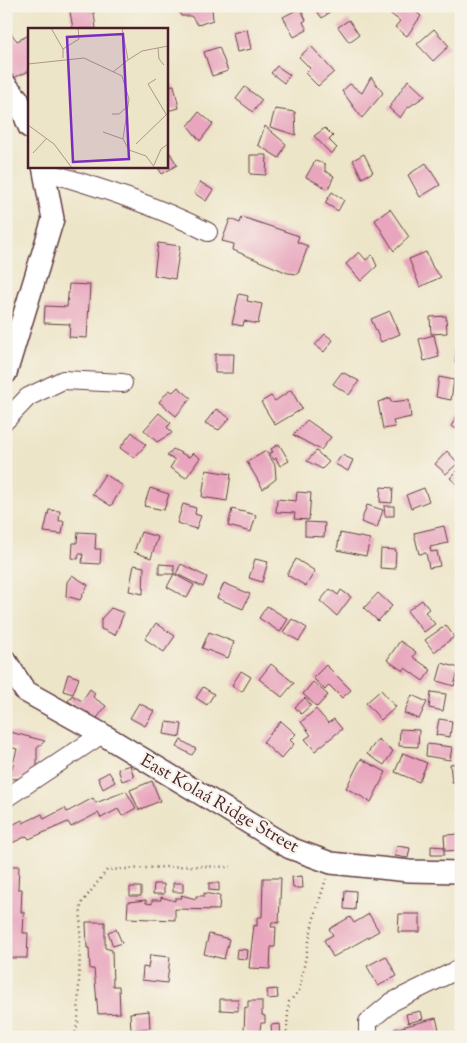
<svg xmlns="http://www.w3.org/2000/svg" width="467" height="1043" font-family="'Sorts Mill Goudy',serif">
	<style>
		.building { fill: #e8a5bd }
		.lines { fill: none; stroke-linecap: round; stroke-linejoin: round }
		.minor-casing { stroke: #623d43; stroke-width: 20 }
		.tertiary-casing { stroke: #623d43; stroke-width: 24 }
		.path { stroke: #623d43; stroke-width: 2.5; stroke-dasharray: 1 4; stroke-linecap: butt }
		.minor { stroke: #fff; stroke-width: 18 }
		.tertiary { stroke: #fff; stroke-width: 21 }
		.labels { text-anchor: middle; stroke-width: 4.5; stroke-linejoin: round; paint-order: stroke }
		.street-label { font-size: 18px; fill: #4a1f2b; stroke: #f7f3e8 }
		.inset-road { fill: none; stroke: #ac9689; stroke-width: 1 }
		.view { fill: #7b2cbf; fill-opacity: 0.15; stroke: #7b2cbf; stroke-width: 2.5 }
		.inset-edge { fill: none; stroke: #4a1f2b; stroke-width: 2.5 }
	</style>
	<rect width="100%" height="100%" fill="#f7f3e8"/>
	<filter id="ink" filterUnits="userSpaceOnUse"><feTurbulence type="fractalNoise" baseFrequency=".02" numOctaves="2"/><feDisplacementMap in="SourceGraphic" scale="10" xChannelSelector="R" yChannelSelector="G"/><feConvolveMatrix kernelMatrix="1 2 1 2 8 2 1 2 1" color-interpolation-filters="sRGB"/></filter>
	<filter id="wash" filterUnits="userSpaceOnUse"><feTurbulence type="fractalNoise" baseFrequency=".0096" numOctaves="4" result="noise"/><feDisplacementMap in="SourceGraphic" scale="20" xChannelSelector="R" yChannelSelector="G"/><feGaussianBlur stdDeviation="1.12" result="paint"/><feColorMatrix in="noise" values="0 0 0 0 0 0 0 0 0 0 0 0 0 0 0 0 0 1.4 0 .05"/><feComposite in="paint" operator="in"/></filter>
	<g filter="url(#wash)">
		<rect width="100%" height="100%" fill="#ede5c8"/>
		<g id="blocks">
			<!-- building -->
			<path class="building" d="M69,6h24l3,23h-23z
				M177,6h39l-4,2 1,12 -15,5 -7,-9h-10z
				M313,6h25l-16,12z
				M385,6h24l12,10 -14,20 -12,-9 5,-6 -17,-13z
				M300,8l6,12 -3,2 4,8 -13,7 -11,-20z
				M349,20l10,15 -10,7 -11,-15z
				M6,27l11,14 12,-6v36l-18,8 -5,-8 2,-7 -2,-3z
				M247,29l4,20 -14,3 -4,-19z
				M434,29l15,17 -16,15 -16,-17z
				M311,46l23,26 -16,14 -13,-13 5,-5 -11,-11z
				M219,47l9,24 -16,5 -8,-24z
				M277,66l13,9 -6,8 -13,-10z
				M371,77l12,16 -21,25 -20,-27 8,-7 12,9z
				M408,80l17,16 -19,13 -6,9 -11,-10z
				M174,85l5,23 -13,3v-25z
				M245,87l17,13 -9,12 -17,-13z
				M275,109l20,3 1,23 -26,-8z
				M199,112l14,12 -13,17 -12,-15z
				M265,126l21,18 -7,14 -21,-13z
				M325,128l8,8 -4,4 8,8 -6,6 -17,-18z
				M170,153l7,12 -15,9 -5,-8h9v-11z
				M364,154l9,18 -11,6 -9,-18z
				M250,155h17l-1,20 -16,-1z
				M315,161l10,3v7l9,5 -6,13 -22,-12z
				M426,163l14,22 -20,12 -12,-22z
				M200,182l13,8 -7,11 -12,-8z
				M332,192l12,8 -6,11 -13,-8z
				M390,209l19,28 -15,14 -19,-31z
				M242,217l57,19 -2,6 11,4 -10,28 -10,-1 -55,-23 1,-6 -12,-3 8,-22 10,4z
				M158,243l22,3 -5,33 -21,-4z
				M359,252l7,8 6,-5 5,11 -16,15 -15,-17z
				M426,252l7,16 8,9 -21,10 -11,-28z
				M69,284l21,1 -3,53 -18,-1 1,-13 -26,-1 1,-17 22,1z
				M239,294l9,2 -1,5 15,3 -4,20 -14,-3 -1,5 -11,-2z
				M390,311l10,23 -19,8 -10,-23z
				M446,316l1,17 -16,1 -1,-17z
				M457,333h4v31l-6,-1z
				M325,334l8,6 -9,12 -9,-7z
				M434,335l5,22 -15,4 -5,-22z
				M215,354h19l-1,19h-18z
				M342,372l17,9 -10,14 -16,-11z
				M439,377l15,3 -3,20 -15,-3z
				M178,387l13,11 -15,18 -17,-14 10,-12 4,2z
				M291,390l11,19 -27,16 -14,-23 10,-6 4,5z
				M390,398l1,4 18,-2 2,17 -18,4 2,6 -12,2 -5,-27z
				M216,409l14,9 -11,12 -14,-7z
				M461,410v21l-10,-5z
				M159,413l12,10 -4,4 5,6 -15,9 -13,-12z
				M307,420l24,17 -10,13 -28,-15z
				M132,432l14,13 -12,13 -14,-10z
				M279,444l10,17 -9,5 -4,-8 -2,2 -5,-7 4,-1 -2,-3z
				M173,449l16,8 4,-4 7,5 -14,20 -16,-10 5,-8 -8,-4z
				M266,451l9,14 1,14 -13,10 -16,-27z
				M316,451l13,11 -7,7 -15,-8z
				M447,451l11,12 -12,11 -11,-10z
				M342,455l11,5 -5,11 -13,-7z
				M461,467v21l-11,-10z
				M206,470l25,4 -4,27 -25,-4z
				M105,474l18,12 -12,20 -19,-12z
				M381,487l12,1 -1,15 -12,-1z
				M150,488l19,6 -5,16 -20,-4z
				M424,488l5,13 -18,7 -5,-13z
				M297,492l14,1 -2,27 -15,-1 1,-6 -19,-1 1,-13 19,2z
				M183,504l13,4 -1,6 6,2 -5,13 -19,-6z
				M367,505l16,5 -6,18 -16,-6z
				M384,506h10v10h-9z
				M232,509l24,6 -5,17 -23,-6z
				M49,510l11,1 -1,10h5l-2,13 -18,-2z
				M305,522l20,1 -1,14 -19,-1z
				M444,526l4,17 -18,4 1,5 6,-1 3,15 -11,2 -3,-15 -7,1 -5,-21z
				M78,532l18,1 -1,16h6l-1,15 -18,-1 1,-9h-4l-1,5 -6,-1 1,-15h4z
				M141,532l17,5 -7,21 -17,-6z
				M340,533l30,6 -4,17 -29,-6z
				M381,549l15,1 -1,19 -15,-1z
				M255,559l13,3 -6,20 -13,-4z
				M296,559l19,12 -9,15 -19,-11z
				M159,564l15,1v9h-15z
				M181,564l26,13 -4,10 -27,-13z
				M134,565l10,2 -1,27 -14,-3z
				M174,574l20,11 -7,13 -20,-11z
				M72,575l16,10 -8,15 -14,-4 1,-14z
				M224,583l26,11 -7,15 -26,-11z
				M330,589l8,6 3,-5 10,7 -14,19 -17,-15z
				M378,593l14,13 -14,15 -14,-13z
				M422,600l7,9 -4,3 10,12 -11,8 -17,-21z
				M267,606l21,13 -8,13 -21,-14z
				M111,608l13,5 -9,22 -14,-6v-10z
				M292,619l15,9 -8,13 -16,-9z
				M156,623l19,13 -11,16 -19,-13z
				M446,625l8,12 -20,15 -9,-12z
				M209,632l25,10 -6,16 -26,-10z
				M400,641l16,11 -3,5 18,13 -8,11 -18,-13 -2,3 -16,-11z
				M442,663l17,5 -5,18 -17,-5z
				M271,664l23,19 -12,14 -23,-18z
				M326,665l25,25 -9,8 -13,-13 -4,5 -12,-12z
				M241,671l10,6 -9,15 -10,-7z
				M68,674l11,4 -6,16 -10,-3z
				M313,682l15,13 -11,12 -14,-13z
				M203,687l11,7 -7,11 -11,-7z
				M90,689l5,4 -2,4 13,9 -11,15 -7,-9 -4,2 -8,-4v-4l-8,-5 4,-6 10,6z
				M381,690l15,17 -15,13 -15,-17z
				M431,692l15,2 -3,17 -14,-3z
				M412,695l15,7 -8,17 -15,-6z
				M305,698l6,7 -10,9 -6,-7z
				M139,703l15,8 -9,15 -15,-8z
				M316,709l12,14 6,-4 8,10 -27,22 -10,-12 6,-4 -10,-13z
				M439,719l13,2 -2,16 -14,-2z
				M281,721l15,13 -6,6 4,4 -13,15 -18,-17z
				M166,722l16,2 -2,13 -16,-3z
				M400,729l19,1 -1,17 -19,-1z
				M6,731l39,10 -8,7v23l-5,7 -23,1 8,-30 -11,-3z
				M378,739l15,12 -9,14 -17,-11z
				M181,740l15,9 -4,6 -15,-8z
				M427,744l25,3 -2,13 -24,-4z
				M403,753l24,10 -8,19 -24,-10z
				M361,759l25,13 -15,30 -25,-14z
				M461,763v18l-9,1 -2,-18z
				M130,765l4,12 -12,4 -4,-12z
				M109,772l6,10 -12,7 -5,-11z
				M152,781l8,20 -21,9 -9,-20z
				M126,791l10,17 -14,8 -4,-7 -17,9 -3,-5 -27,14 -3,-5 -39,17 -2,-3 -15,7 -6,-10v-5l16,-8 1,3 19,-9 2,5 21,-11 2,4 26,-14 3,5z
				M461,834v16l-16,1 -1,-16z
				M397,846l13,2 -2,10 -13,-2z
				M431,846l13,1v8h-13z
				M6,866h13l-1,23h4l-1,23h3l-1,21h5l-1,25h-20z
				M302,876l1,12h-10l-1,-11z
				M263,878h18l-2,45 -7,-1 -1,5h5l-1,20h-4l-1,22 -21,-1 5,-43 3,1v-9h5z
				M173,883h10v9h-10z
				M209,883h10v8l-10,-1z
				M154,884h10v10h-11z
				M130,887h11v9h-11z
				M345,890l11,1 -1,19 -11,-1z
				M204,893l16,3 -1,14 -44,-1v11l-48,-2 1,-16 18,-2v3l6,1v-4h9v-3l14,4v-3h7l-1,-3 15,4v-3h8z
				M369,914l10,17 -46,26 -9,-17 9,-5 -4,-6 21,-12 4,6z
				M399,914h21v18h-22z
				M86,922h19v26l7,2 1,36h6l1,27 -22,1 -4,-45h-4l-1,-21h-2z
				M116,929l6,14 -9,3 -5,-14z
				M209,934l20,5 -5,20 -20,-5z
				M237,949l11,1 -1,9 -11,-1z
				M150,955l20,2 -3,26 -25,-3 1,-13 5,1z
				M386,956l11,20 -19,10 -11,-20z
				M277,989l1,9 -10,1 -1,-9z
				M220,999h18v12l-18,-1z
				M248,1001h14v14l3,1v7h-4l-2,14h-11v-5h-4l1,-25 3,1z
				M149,1011l1,17 -19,2 -1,-17z
				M421,1011l2,8 -15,4 -2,-9z
				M436,1018l5,19h-45l-2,-8z
				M280,1024l1,13h-9l-1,-12z"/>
		</g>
	</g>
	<g filter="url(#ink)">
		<use href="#blocks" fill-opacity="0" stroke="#623d43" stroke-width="1"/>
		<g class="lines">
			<!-- minor casing -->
			<g class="minor-casing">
				<path id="minor" d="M44,171c57,17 111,34 164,61
					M6,420l22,-23 35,-17 60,3
					M6,798l96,-64
					M368,1037v-15l24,-20 69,-34"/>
			</g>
			<!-- tertiary casing -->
			<g class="tertiary-casing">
				<path id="tertiary" d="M6,85l12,14 11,28
					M6,373l47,-154 -10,-53
					M6,661l19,30 77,43 188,114 41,15 78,8 52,1"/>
			</g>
			<!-- path -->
			<path class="path" d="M74,1037l4,-15 3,-118 26,-34 80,-4 44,1
				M286,1037l3,-35 10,-11 14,-70 13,-42"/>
			<!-- minor -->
			<use href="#minor" class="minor"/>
			<!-- tertiary -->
			<use href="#tertiary" class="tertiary"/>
		</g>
	</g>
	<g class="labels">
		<!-- street labels -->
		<g class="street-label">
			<text transform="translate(220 803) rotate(30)" y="6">East Kolaá Ridge Street</text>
		</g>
	</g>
	<!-- overview -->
	<g transform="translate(28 28)">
		<rect width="140" height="140" fill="#ede5c8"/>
		<path class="inset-road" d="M23,0l12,21M130,20l1,11 5,6M35,30v-9l16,-10 -1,-11M100,32l14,-9 26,-5M0,36l56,-6 38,18 7,23 -6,40 6,11 17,6 9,12M85,44l15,-12 -6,-32M128,51l-8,5 18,30M84,86h7l9,-8M0,97l26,19 18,24M75,104l20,7M108,116l31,-30M5,125l14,-15M126,137l7,-16 7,-5"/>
		<path class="view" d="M95,6l6,125 -56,3 -6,-125z"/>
		<rect width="140" height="140" class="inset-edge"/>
	</g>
	<!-- margin -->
	<rect width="467" height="1043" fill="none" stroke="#f7f3e8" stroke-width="25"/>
</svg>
